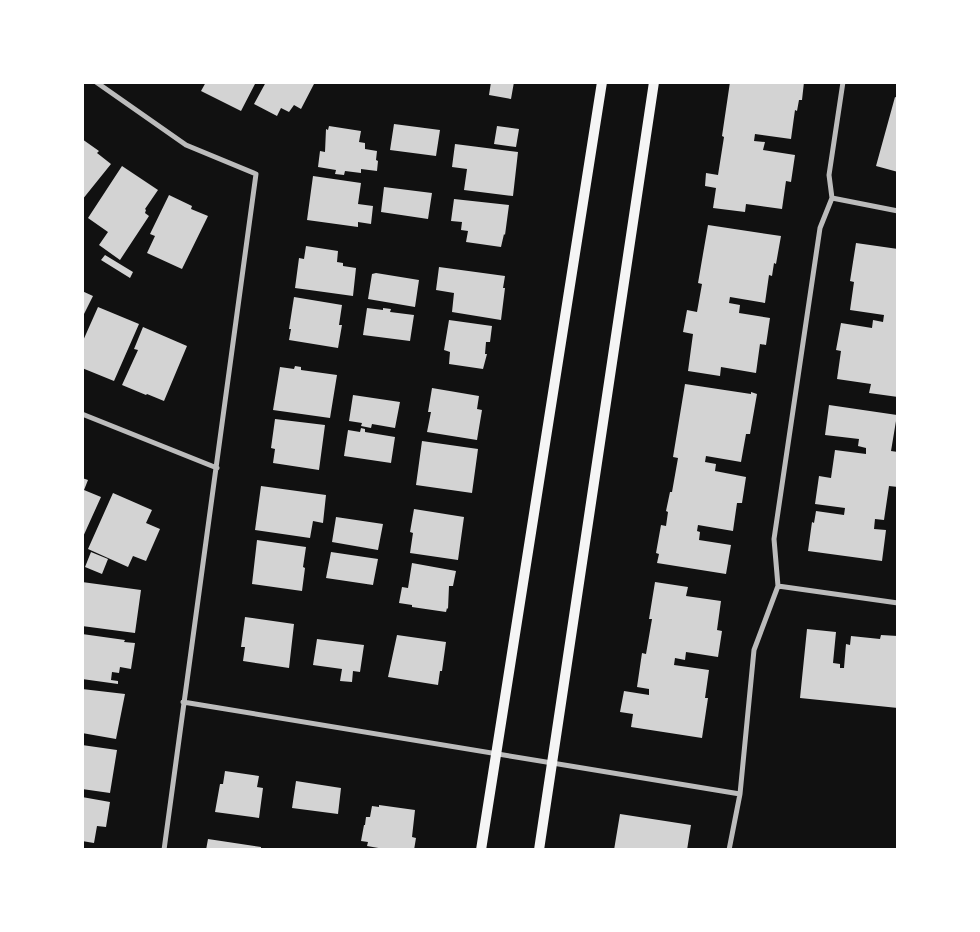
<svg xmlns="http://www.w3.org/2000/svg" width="980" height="932" font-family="'Alegreya Sans',sans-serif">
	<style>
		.building { fill: #d3d3d3 }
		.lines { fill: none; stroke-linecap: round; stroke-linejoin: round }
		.minor { stroke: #bcbcbc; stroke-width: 5 }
		.secondary { stroke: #f5f5f5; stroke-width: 10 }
	</style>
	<rect width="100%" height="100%" fill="#111"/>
	<!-- building -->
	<path class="building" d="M206,82h50l-15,29 -40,-20z
		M266,82h49l-14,27 -7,-4 -5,7 -8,-4 -4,8 -23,-12z
		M491,82h23l-3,17 -22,-4z
		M730,82h74l-2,18h-3l-2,11 -2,-1 -4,29 -36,-5 -1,7 11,1 -2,8 32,5 -4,27 -5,-1 -4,28 -36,-5 -1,8 -32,-4 3,-20 -11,-2 1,-13 12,2 6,-38 -2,-1z
		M895,97l3,1v74l-22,-6z
		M394,124l46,6 -4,26 -46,-6z
		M329,126l32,5 -2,11 6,1v6l12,2 -1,9 2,1 -1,10 -16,-2v4l-16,-2 -1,4 -9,-1 1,-4 -18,-3 2,-16 5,1 1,-23 2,1z
		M497,126l22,3 -3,18 -22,-3z
		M82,139l17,12 -2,2 14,11 -29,36z
		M455,144l63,8 -5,44 -49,-6 3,-21 -15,-2z
		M122,166l36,24 -13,19 1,1 -1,3 4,3 -29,44 -21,-15 9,-13 -20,-14z
		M313,176l48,7 -3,21 15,2 -2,18 -13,-2v5l-51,-7z
		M384,187l48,6 -4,26 -47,-7z
		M169,195l23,11 -1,3 17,7 -26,53 -35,-16 8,-17 -5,-2z
		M454,199l55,6 -4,30 -1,-1 -3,13 -35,-5 2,-11 -7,-1 1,-8 -11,-1z
		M708,225l73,11 -5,28 -2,-1 -2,13 -3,-1 -4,28 -35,-6 -1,6 11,2 -1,8 31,5 -4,27 -6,-1 -4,29 -35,-6 -1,9 -32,-5 5,-37 -10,-2 4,-22 10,2 5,-28 -4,-1z
		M856,243l42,6v148l-29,-4 2,-9 -34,-5 4,-28 -5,-1 5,-27 31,5 1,-8 10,2 1,-7 -34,-5 4,-28 -4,-1z
		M306,246l32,5 -1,11 6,1v3l13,2 -3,28 -58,-8 4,-30 5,1z
		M105,255l28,17 -3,6 -29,-18z
		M439,267l66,9 -2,12h2l-4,32 -49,-8 2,-19 -18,-3z
		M376,273l43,7 -4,27 -47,-8 4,-25z
		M82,291l11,5 -11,22z
		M294,297l48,8 -3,20h3l-4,23 -49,-8 2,-11h-2z
		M98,307l41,17 -25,57 -32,-13v-25z
		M367,308l16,2v-2l8,1 -1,3 24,3 -4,26 -47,-6z
		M449,320l43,6 -2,16h-4l-1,12h2l-4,15 -34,-5 1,-12 -6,-2z
		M143,327l44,19 -23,55 -17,-7 -1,1 -24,-10 16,-35 -4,-1z
		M295,366l6,1v3l36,5 -7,43 -57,-8 7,-43 14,2z
		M685,384l66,10v-2l6,2 -7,40h-4l-5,28 -35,-6 -1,6 11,2 -1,7 31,6 -4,26h-5l-4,28 -35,-6 -1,6 3,1 -1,8 32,5 -5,29 -69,-11 2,-9 -3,-1 5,-28 5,1 2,-14 -2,-1 4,-19h2l6,-34 -5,-1z
		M432,388l47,8 -2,13 5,1 -5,30 -50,-8 4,-20h-3z
		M353,395l47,7 -5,26 -23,-4 -1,4 -10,-2 1,-3 -13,-2z
		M829,405l68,10 -6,36 7,1v35l-9,-1 -5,34 -9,-1 -1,10 12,1 -4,31 -74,-10 4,-29 2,1 2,-12 28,4 1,-7 -30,-4 4,-28 12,2 4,-28 31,4v-6l-8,-2 1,-7 -34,-4z
		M275,419l50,6 -6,45 -46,-7 2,-14 -4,-1z
		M361,428l4,1v3l30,5 -4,26 -47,-7 4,-26 12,2z
		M422,441l56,8 -6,44 -56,-8z
		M82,478l6,2 -4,10 17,7 -19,42z
		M261,486l65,9 -3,28 -10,-2 -3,17 -55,-8z
		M113,493l39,17 -6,13 14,6 -14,32 -13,-5 -5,11 -40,-18z
		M414,509l50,8 -6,43 -48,-7 3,-20 -3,-1z
		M336,517l47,7 -5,26 -46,-8z
		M257,540l49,7 -3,20 2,1 -3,23 -50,-7z
		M91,552l17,7 -6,15 -17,-7z
		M331,552l47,7 -5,26 -47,-7z
		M412,563l44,8 -3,15h-4l-1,23 -1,-1 -1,4 -34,-5v-2l-13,-2 3,-16 6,1z
		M82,582l59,8 -6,43 -53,-7z
		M655,582l33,5 -2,9 35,5 -4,29 5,1 -4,26 -32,-5 -1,8 -10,-2 -1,7 35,5 -4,28h3l-6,40 -71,-11 2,-13 -13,-2 4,-21 25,4v-6l-12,-2 5,-34 4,1 6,-35h-3z
		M245,617l49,7 -5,44 -46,-7 2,-14h-4z
		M807,629l29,3 -3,31 7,1v4h4l2,-24 4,1 1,-9 29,3 1,-4 17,1v72l-98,-10z
		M82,634l43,6 -1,2 11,1 -4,26 -11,-2 -1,6 -7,-1 -1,8 7,1v3l-36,-5z
		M397,635l49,7 -4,29h-2l-2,14 -50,-8z
		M317,639l47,6 -4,27 -7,-1 -1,11 -12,-1 2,-12 -29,-4z
		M82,689l43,5 -9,45 -34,-6z
		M82,745l35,5 -7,43 -28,-4z
		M225,771l34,5 -2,11 6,1 -4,30 -44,-6 5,-28h3z
		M296,781l45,7 -3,26 -46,-6z
		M82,797l28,5 -4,25 -9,-1 -3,17 -12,-2z
		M379,805l36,5 -3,27 4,1 -2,12h-24l-23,-4 1,-4 -7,-1 3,-16h1l1,-8h4l2,-11 7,1z
		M620,814l71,11 -4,25h-73z
		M208,839l53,8v3h-55z"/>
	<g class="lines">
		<!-- minor -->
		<path class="minor" d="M96,82l90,63 70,29 -92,676
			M832,198l66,13
			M82,414l135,54
			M778,586l120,17
			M183,702l557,92
			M729,850l11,-56 14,-144 24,-64 -4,-47 46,-311 12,-30 -3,-23 14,-93"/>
		<!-- secondary -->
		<path class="secondary" d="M481,850l121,-768
			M539,850l115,-768"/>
	</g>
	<!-- border -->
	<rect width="980" height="932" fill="none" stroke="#ffffff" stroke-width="168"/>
</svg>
